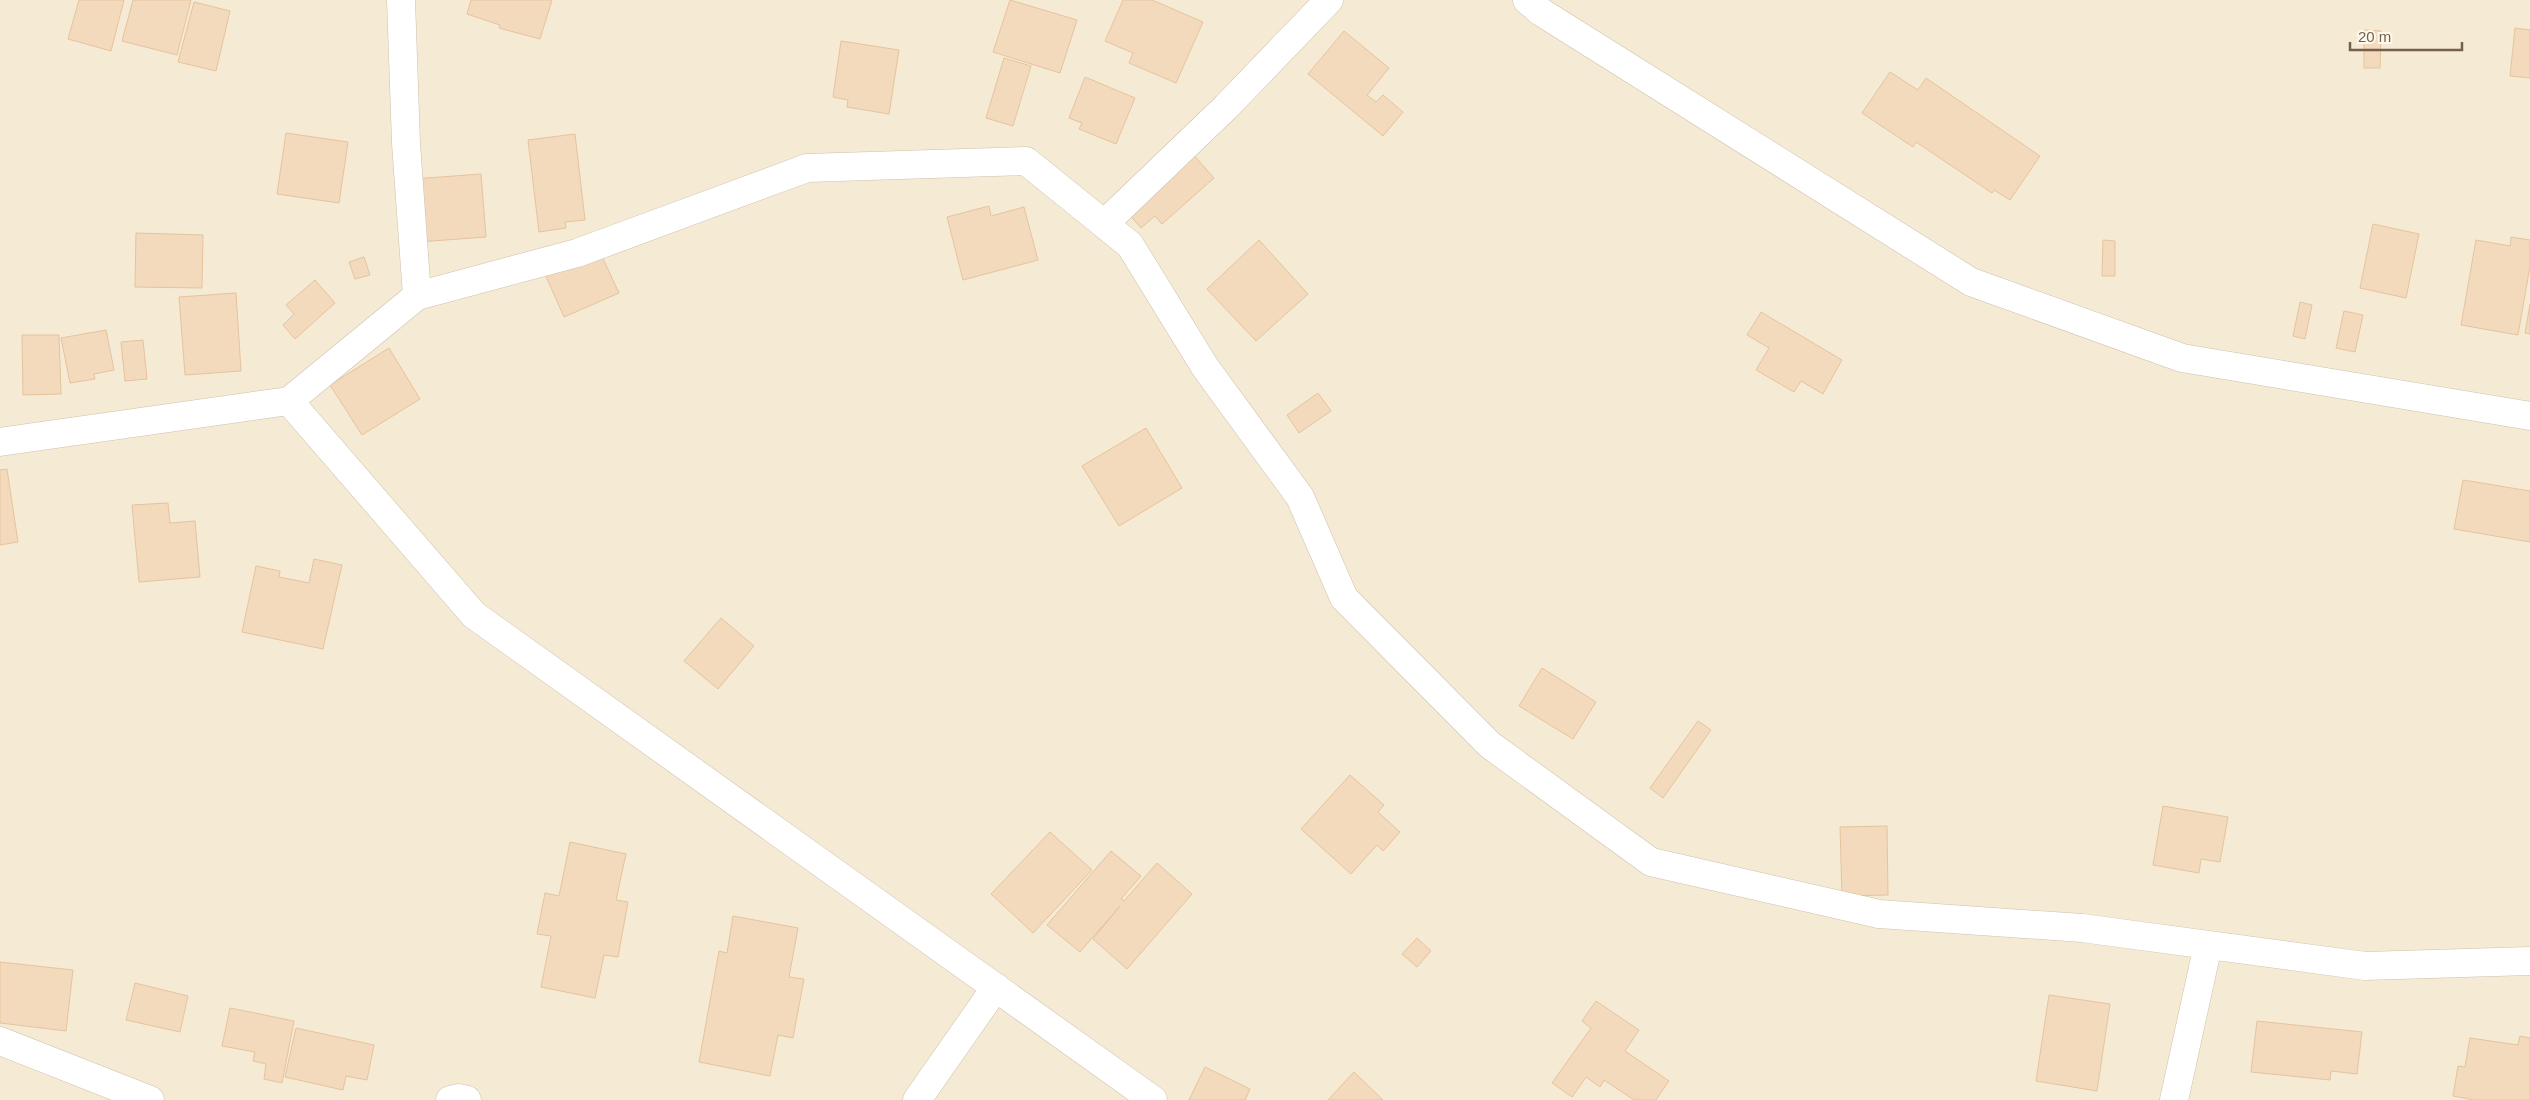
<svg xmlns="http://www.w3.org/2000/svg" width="2530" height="1100" font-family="Helvetica,sans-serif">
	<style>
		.residential { fill: #f5ead4 }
		.building { fill: #f3dabc; stroke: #e6c39c }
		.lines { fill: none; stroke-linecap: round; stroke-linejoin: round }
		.minor-casing { stroke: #cfc0ab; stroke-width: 29 }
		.minor { stroke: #fff; stroke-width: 28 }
	</style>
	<rect width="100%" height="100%" fill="#fdf7e6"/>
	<!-- residential -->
	<path class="residential" d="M0,0h2530v1100h-2530z"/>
	<!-- building -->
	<path class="building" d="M79,0h45l-13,51 -43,-12z
		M133,0h58l-14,55 -55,-14z
		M471,0h81l-12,39 -41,-11 1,-3 -33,-11z
		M1010,0l67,20 -17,53 -67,-21z
		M1123,0h29l51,22 -27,61 -47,-20 4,-10 -28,-12z
		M194,2l36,9 -14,60 -38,-9z
		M2515,28l15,2v48l-20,-2z
		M2364,30l17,1 -1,37h-16z
		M1344,31l45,37 -22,27 9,7 7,-7 20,17 -20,24 -75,-62z
		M841,41l58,9 -10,64 -42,-7 1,-7 -15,-3z
		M1004,58l27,8 -18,60 -27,-8z
		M1890,72l28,18 8,-12 114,78 -30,44 -16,-10 -2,3 -76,-51 -3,5 -51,-34z
		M1085,77l50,21 -19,46 -37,-15 3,-6 -13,-5z
		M286,133l62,9 -9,61 -62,-9z
		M575,134l10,86 -20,2 1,6 -27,4 -11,-92z
		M1191,152l23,26 -52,46 -7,-8 -14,12 -15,-17z
		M481,174l5,63 -68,5 -5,-63z
		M989,206l2,10 33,-9 14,53 -75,20 -16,-63z
		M2373,224l46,10 -13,64 -46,-10z
		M136,233l67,2 -1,53 -67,-1z
		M2511,237l19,3v26l-12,69 -57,-10 15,-85 34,6z
		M1259,240l49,54 -52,47 -49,-52z
		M2103,240l12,1v35h-13z
		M599,250l20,43 -55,24 -19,-43z
		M364,257l6,18 -15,4 -6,-17z
		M315,280l20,23 -40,36 -12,-14 11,-11 -8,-9z
		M236,293l5,78 -56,4 -6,-78z
		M2300,302l12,3 -7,34 -12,-3z
		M2530,304v30l-5,-1z
		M2344,311l19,4 -8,37 -19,-4z
		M1761,312l81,48 -19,34 -22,-13 -7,11 -38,-22 13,-22 -22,-13z
		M106,330l8,40 -20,4 1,5 -25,4 -9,-45z
		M22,335h37l2,59 -38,1z
		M143,340l4,39 -22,2 -4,-39z
		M389,348l31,51 -58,36 -32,-50z
		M1318,393l13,18 -32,22 -12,-18z
		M1146,428l36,60 -63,38 -37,-60z
		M7,469l11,73 -18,3v-75z
		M2463,480l67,11v51l-76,-13z
		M168,503l2,20 25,-2 5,56 -61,5 -7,-77z
		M314,559l28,6 -19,84 -81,-17 14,-66 24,5 -1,6 30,6z
		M721,618l33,28 -36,43 -34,-28z
		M1542,668l54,34 -23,37 -54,-33z
		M1698,721l13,9 -48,68 -13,-10z
		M1350,775l34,30 -6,7 22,20 -17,19 -6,-6 -26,29 -50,-45z
		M2163,806l65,11 -8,45 -19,-3 -2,14 -46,-8z
		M1887,826l1,69 -46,1 -2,-69z
		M1050,832l42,38 -59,63 -42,-39z
		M570,842l56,12 -10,46 12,2 -10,55 -14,-2 -9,43 -54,-11 10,-51 -14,-2 8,-41 14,3z
		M1111,851l30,25 -20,23 3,2 33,-38 35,31 -65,75 -34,-30 27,-33 -40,46 -33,-27z
		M733,916l65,12 -9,49 15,2 -11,59 -15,-3 -8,41 -71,-14 20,-111 8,2z
		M1417,938l14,13 -14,16 -15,-13z
		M0,962l73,8 -7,61 -66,-8z
		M135,983l53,13 -8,36 -54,-12z
		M2049,995l61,9 -13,87 -61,-10z
		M1596,1001l43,29 -14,21 44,30 -13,19h-22l-30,-20 -4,7 -14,-10 -14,20 -20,-14 39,-55 -9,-7z
		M230,1008l64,13 -12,62 -18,-4 2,-15 -13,-3 2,-9 -33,-6z
		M2257,1021l105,11 -5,42 -26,-3 -1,9 -79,-8z
		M296,1028l78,17 -7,35 -21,-4 -3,14 -58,-13z
		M2520,1036l10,2v62h-56l-21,-4 5,-30 7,1 5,-29 48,7z
		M1205,1067l45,22 -5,11h-56z
		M1354,1072l29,28h-55z"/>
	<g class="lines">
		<!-- minor casing -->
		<g class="minor-casing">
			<path id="minor" d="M401,0l5,143 11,153
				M1527,0l14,12 430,270 211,76 348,58
				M1104,224l122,-117 103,-107
				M289,401l128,-105 160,-43 230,-85 219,-7 104,84 75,122 95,130 44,101 146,147 161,117 228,52 203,14 283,38 165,-5
				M0,442l289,-41 185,214 679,485
				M0,1041l150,59
				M450,1100l8,-2 9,2
				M917,1100l79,-113
				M2174,1100l34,-155"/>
		</g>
		<!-- minor -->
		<use href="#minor" class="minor"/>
	</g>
	<!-- scale -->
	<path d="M2350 42v8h112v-8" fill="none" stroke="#776049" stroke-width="2.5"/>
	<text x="2358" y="42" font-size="15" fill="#776049" stroke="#fffaed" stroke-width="4" paint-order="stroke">20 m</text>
</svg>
